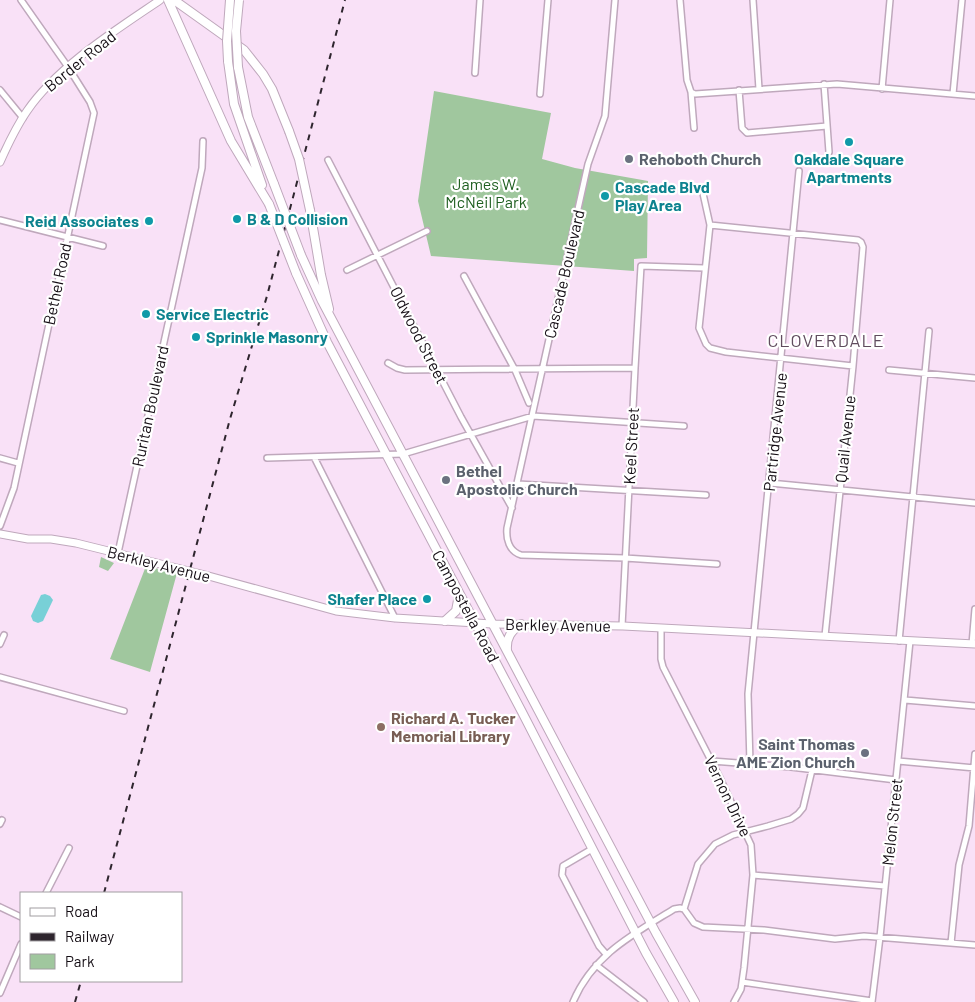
<svg xmlns="http://www.w3.org/2000/svg" width="975" height="1002" font-family="Barlow,sans-serif">
	<style>
		.green { fill: #a0c79e }
		.water { fill: #78d0d7 }
		.lines { fill: none; stroke-linecap: round; stroke-linejoin: round }
		.street-casing { stroke: #bfa8bc; stroke-width: 8 }
		.secondary-casing { stroke: #bfa8bc; stroke-width: 9 }
		.primary-casing { stroke: #bfa8bc; stroke-width: 10 }
		.street { stroke: #fff; stroke-width: 5 }
		.secondary { stroke: #fff; stroke-width: 7 }
		.primary { stroke: #fff; stroke-width: 8 }
		.rail { stroke: #2e252e; stroke-width: 2; stroke-dasharray: 6 6; stroke-linecap: butt }
		.primary-bridge-casing { stroke: #bfa8bc; stroke-width: 10; stroke-linecap: butt }
		.primary-bridge { stroke: #fff; stroke-width: 8 }
		.culture-dot { fill: #0f9aa8; stroke: #fff; stroke-width: 2 }
		.worship-dot { fill: #6b7280; stroke: #fff; stroke-width: 2 }
		.education-dot { fill: #8d6e63; stroke: #fff; stroke-width: 2 }
		.labels { text-anchor: middle; stroke-width: 4.5; stroke-linejoin: round; paint-order: stroke }
		.street-label { font-size: 16px; fill: #140d14; stroke: #fff }
		.worship-label { font-size: 16px; font-weight: bold; fill: #5b616d; stroke: #fff; text-anchor: start }
		.culture-label { font-size: 16px; font-weight: bold; fill: #0d838f; stroke: #fff; text-anchor: start }
		.park-label { font-size: 16px; fill: #1f5f20; stroke: #fff }
		.education-label { font-size: 16px; font-weight: bold; fill: #785e54; stroke: #fff; text-anchor: start }
		.neighbourhood-label { font-size: 18px; letter-spacing: 1px; fill: #604c5e; stroke: #fff }
	</style>
	<rect width="100%" height="100%" fill="#f9e1f7"/>
	<!-- green -->
	<path class="green" d="M434,91l117,22 -9,46 33,9 73,13 -1,77 -13,1v12l-203,-15 -13,-55z
		M101,557l13,6 -6,8 -9,-4z
		M146,566l31,7 -27,99 -40,-13z"/>
	<!-- water -->
	<path class="water" d="M45,594l5,2 3,4 -10,21 -5,2 -5,-2 -2,-5 10,-21z"/>
	<g class="lines">
		<!-- street casing -->
		<g class="street-casing">
			<path id="street" d="M615,0l-10,116 -17,48 -81,364c-1,11 2,23 14,27l104,3 92,6
				M680,0l7,80 4,12 3,36
				M753,0l6,89
				M475,73l5,-73
				M824,84l5,68
				M882,89l8,-89
				M0,90l23,28
				M739,90l3,38 5,5 80,-7
				M691,92l4,2 142,-10 138,12
				M540,94l8,-94
				M953,94l9,-94
				M328,160l133,257 51,91
				M702,189l8,36 -11,103 7,16 4,4 16,4 127,14
				M0,220l103,26
				M710,225l148,15 3,2 2,5 -10,119 -28,270
				M347,270l80,-39
				M464,276l51,94 14,33
				M388,363l9,5 8,2 230,-2
				M889,370l86,8
				M314,457l81,161
				M0,458l18,5
				M267,458l136,-4 130,-38 151,10
				M770,483l205,20
				M518,484l188,11
				M0,526l14,-38 80,-375 -4,-11 -22,-35 -47,-67
				M118,553l84,-385 1,-27
				M622,626l13,-258 6,-102 63,2
				M661,628v31l2,8 56,109 32,69 2,30 -9,93 -3,21 -7,13
				M899,641l30,-310
				M0,644l4,-9
				M972,644l3,-35
				M0,677l124,34
				M905,700l70,6
				M712,761l79,6 105,13
				M898,761l77,7
				M750,763l-2,-69 51,-523
				M0,824l2,-4
				M592,849l-29,17 -1,9 37,71 7,8
				M753,875l132,11
				M46,893l23,-45
				M0,907l21,10
				M684,909l10,14 9,4 61,3 71,9 29,-3 111,9
				M684,909l14,-45 17,-20 18,-9 35,-9 23,-7 7,-5 5,-6 9,-38
				M951,943l8,-78 10,-39 6,-72
				M596,965l48,37
				M742,982l130,19
				M0,993l21,-49
				M573,1002c20,-47 59,-67 101,-93l6,-1 4,1
				M872,1002l8,-65 30,-296"/>
		</g>
		<!-- secondary casing -->
		<g class="secondary-casing">
			<path id="secondary" d="M0,162c8,-18 16,-35 27,-51 31,-45 89,-81 133,-111
				M0,534l28,5h23l25,4 129,32 131,36 59,7 97,6 131,2 352,18"/>
		</g>
		<!-- primary casing -->
		<g class="primary-casing">
			<path id="primary" d="M168,0l63,141 38,63
				M174,0l70,50 19,24 9,15 17,42
				M228,61l6,43 28,81
				M238,67l10,50 26,67
				M310,210l11,65 8,34
				M301,255l21,46 334,632 39,69
				M296,273l31,69 195,370 124,241 28,49
				M445,621l11,-10 3,-16
				M507,650c-1,-12 4,-19 14,-26"/>
		</g>
		<!-- street -->
		<use href="#street" class="street"/>
		<!-- secondary -->
		<use href="#secondary" class="secondary"/>
		<!-- primary -->
		<use href="#primary" class="primary"/>
		<!-- rail -->
		<path class="rail" d="M104,893l126,-474 37,-123 78,-296
			M75,1002l6,-21"/>
		<!-- primary-bridge casing -->
		<g class="primary-bridge-casing">
			<path id="primary-bridge" d="M228,61l-1,-20 3,-41
				M238,67l-2,-36 3,-31
				M289,131l10,28 11,51
				M274,184l27,71
				M269,204l27,69"/>
		</g>
		<!-- primary-bridge -->
		<use href="#primary-bridge" class="primary-bridge"/>
	</g>
	<!-- markers -->
	<g class="culture-dot">
		<circle cx="849" cy="142" r="5"/>
		<circle cx="605" cy="196" r="5"/>
		<circle cx="237" cy="219" r="5"/>
		<circle cx="149" cy="221" r="5"/>
		<circle cx="146" cy="314" r="5"/>
		<circle cx="196" cy="337" r="5"/>
		<circle cx="427" cy="599" r="5"/>
	</g>
	<g class="worship-dot">
		<circle cx="629" cy="159" r="5"/>
		<circle cx="446" cy="480" r="5"/>
		<circle cx="865" cy="753" r="5"/>
	</g>
	<circle class="education-dot" cx="381" cy="727" r="5"/>
	<g class="labels">
		<!-- street labels -->
		<g class="street-label">
			<text transform="translate(80 61) rotate(-39)" y="6">Border Road</text>
			<text transform="translate(564 274) rotate(-77)" y="6">Cascade Boulevard</text>
			<text transform="translate(57 284) rotate(-78)" y="6">Bethel Road</text>
			<text transform="translate(419 335) rotate(63)" y="6">Oldwood Street</text>
			<text transform="translate(150 406) rotate(-78)" y="6">Ruritan Boulevard</text>
			<text transform="translate(775 432) rotate(-84)" y="6">Partridge Avenue</text>
			<text transform="translate(845 439) rotate(-84)" y="6">Quail Avenue</text>
			<text transform="translate(631 446) rotate(-87)" y="6">Keel Street</text>
			<text transform="translate(159 564) rotate(14)" y="6">Berkley Avenue</text>
			<text transform="translate(466 606) rotate(62)" y="6">Campostella Road</text>
			<text transform="translate(558 625) rotate(1)" y="6">Berkley Avenue</text>
			<text transform="translate(728 796) rotate(64)" y="6">Vernon Drive</text>
			<text transform="translate(892 822) rotate(-84)" y="6">Melon Street</text>
		</g>
		<!-- worship labels -->
		<g class="worship-label">
			<text x="639" y="165">Rehoboth Church</text>
			<text x="456" y="477">Bethel<tspan x="456" dy="18">Apostolic Church</tspan></text>
			<text x="855" y="750" text-anchor="end">Saint Thomas<tspan x="855" dy="18">AME Zion Church</tspan></text>
		</g>
		<!-- culture labels -->
		<g class="culture-label">
			<text x="849" y="165" text-anchor="middle">Oakdale Square<tspan x="849" dy="18">Apartments</tspan></text>
			<text x="615" y="193">Cascade Blvd<tspan x="615" dy="18">Play Area</tspan></text>
			<text x="247" y="225">B &amp; D Collision</text>
			<text x="139" y="227" text-anchor="end">Reid Associates</text>
			<text x="156" y="320">Service Electric</text>
			<text x="206" y="343">Sprinkle Masonry</text>
			<text x="417" y="605" text-anchor="end">Shafer Place</text>
		</g>
		<!-- park labels -->
		<g class="park-label">
			<text x="486" y="190">James W.<tspan x="486" dy="18">McNeil Park</tspan></text>
		</g>
		<!-- education labels -->
		<g class="education-label">
			<text x="391" y="724">Richard A. Tucker<tspan x="391" dy="18">Memorial Library</tspan></text>
		</g>
		<!-- neighbourhood labels -->
		<g class="neighbourhood-label">
			<text x="826" y="347">CLOVERDALE</text>
		</g>
	</g>
	<!-- legend -->
	<rect x="20" y="892" width="162" height="90" fill="#ffffff" stroke="#a19ea1"/>
	<rect x="30" y="908" width="25" height="8" fill="#ffffff" stroke="#a19ea1"/>
	<text x="65" y="917" font-size="15" fill="#140d14">Road</text>
	<rect x="30" y="933" width="25" height="8" fill="#2e252e" stroke="#a19ea1"/>
	<text x="65" y="942" font-size="15" fill="#140d14">Railway</text>
	<rect x="30" y="954" width="25" height="15" fill="#a0c79e" stroke="#a19ea1"/>
	<text x="65" y="967" font-size="15" fill="#140d14">Park</text>
</svg>
